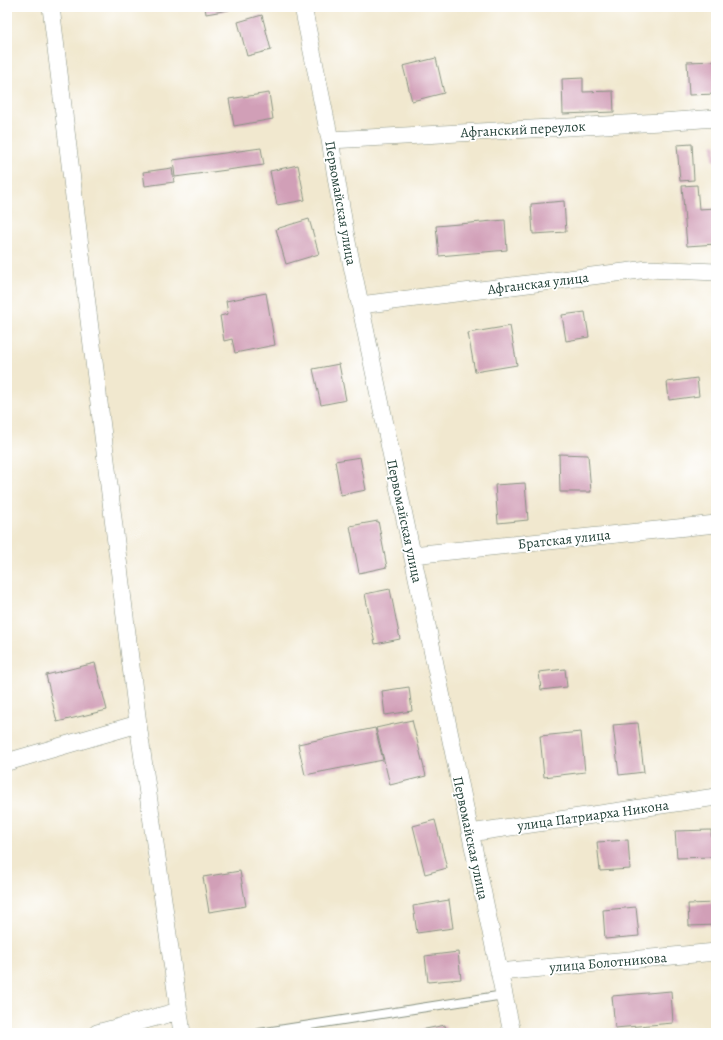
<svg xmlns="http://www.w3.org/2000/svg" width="723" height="1040" font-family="Alegreya,serif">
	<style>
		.building { fill: #d19fb7 }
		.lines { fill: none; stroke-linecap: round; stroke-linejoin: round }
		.lane-casing { stroke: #889282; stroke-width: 10 }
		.street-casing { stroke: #889282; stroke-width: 18 }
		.lane { stroke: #fff; stroke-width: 8 }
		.street { stroke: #fff; stroke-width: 17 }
		.labels { text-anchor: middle; stroke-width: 3.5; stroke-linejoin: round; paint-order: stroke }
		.street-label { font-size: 14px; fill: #1f3d34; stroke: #fff }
	</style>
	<rect width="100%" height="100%" fill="#fff"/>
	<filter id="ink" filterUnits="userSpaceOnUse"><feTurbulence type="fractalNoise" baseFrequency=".025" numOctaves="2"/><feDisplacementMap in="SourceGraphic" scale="8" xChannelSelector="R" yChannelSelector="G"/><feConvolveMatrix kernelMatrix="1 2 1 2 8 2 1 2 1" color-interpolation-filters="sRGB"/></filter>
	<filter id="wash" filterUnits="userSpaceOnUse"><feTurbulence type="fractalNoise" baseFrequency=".012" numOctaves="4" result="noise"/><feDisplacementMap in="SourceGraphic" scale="16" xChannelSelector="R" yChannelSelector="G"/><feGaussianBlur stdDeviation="0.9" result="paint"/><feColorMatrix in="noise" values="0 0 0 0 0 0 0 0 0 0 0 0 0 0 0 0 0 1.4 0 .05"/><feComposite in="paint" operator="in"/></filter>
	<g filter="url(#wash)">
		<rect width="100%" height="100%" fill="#f1e8cf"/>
		<g id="blocks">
			<!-- building -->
			<path class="building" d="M205,7h24v3l-23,4z
				M262,15l9,35 -24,6 -9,-34z
				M436,58l8,35 -32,8 -9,-35z
				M716,61v33l-27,1 -2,-33z
				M583,78v14l30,-1 1,21 -51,2 -1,-35z
				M269,93l4,26 -39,7 -5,-27z
				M692,144l2,36 -14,1 -3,-36z
				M716,144v17h-3l-1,-16z
				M261,148l3,17 -89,12 -2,-17z
				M298,165l7,35 -28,5 -7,-34z
				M172,168l2,14 -29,4 -2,-14z
				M697,185l2,24 17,-1v36l-29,2 -5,-60z
				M564,201l2,31 -33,2 -2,-30z
				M309,219l10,35 -33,10 -10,-35z
				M505,220l2,30 -68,6 -3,-30z
				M266,293l9,52 -40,8 -3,-14 -8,2 -4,-25 8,-2 -2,-13z
				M585,312l4,25 -23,4 -4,-26z
				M510,326l7,39 -42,7 -7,-39z
				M339,364l7,36 -25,5 -8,-36z
				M697,378l2,18 -30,4 -2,-18z
				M559,454l29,1 3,37h-31z
				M360,457l6,33 -25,5 -6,-34z
				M525,483l3,37 -30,3 -3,-38z
				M378,521l9,46 -28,6 -9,-47z
				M390,589l10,50 -25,5 -10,-50z
				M95,663l12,47 -50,12 -11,-47z
				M565,669l2,18 -26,3 -2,-18z
				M409,687l3,24 -27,4 -3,-24z
				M412,720l14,56 -36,9 -14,-57z
				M638,723l6,49 -25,3 -6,-50z
				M375,728l8,32 -78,15 -7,-31z
				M581,732l4,40 -41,5 -4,-41z
				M435,820l12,48 -22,6 -12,-48z
				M711,830l2,27 -36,1 -2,-27z
				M628,840l2,29 -30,2 -3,-29z
				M240,871l6,35 -37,6 -6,-35z
				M449,900l4,28 -36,5 -4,-27z
				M716,903v22l-27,1 -1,-22z
				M636,907l3,29 -34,3 -2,-29z
				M458,952l3,27 -33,3 -3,-26z
				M671,991l2,32 -58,5 -3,-32z
				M445,1025l1,8h-35v-1z"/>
		</g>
	</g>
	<g filter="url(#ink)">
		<use href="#blocks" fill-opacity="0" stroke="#889282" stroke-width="1"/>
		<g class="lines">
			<!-- lane casing -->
			<g class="lane-casing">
				<path id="lane" d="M259,1033l245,-38"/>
			</g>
			<!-- street casing -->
			<g class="street-casing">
				<path id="street" d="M51,7l87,717 44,309
					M303,7l27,133 16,97 166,796
					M330,140l331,-18 55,-4
					M360,305l288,-36 68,3
					M412,555l304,-31
					M7,762l131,-38
					M470,833l246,-36
					M499,972l217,-20
					M97,1033l82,-22"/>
			</g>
			<!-- lane -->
			<use href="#lane" class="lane"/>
			<!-- street -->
			<use href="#street" class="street"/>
		</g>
	</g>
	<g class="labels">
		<!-- street labels -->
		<g class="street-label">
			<text transform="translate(523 129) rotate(-3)" y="5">Афганский переулок</text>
			<text transform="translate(341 203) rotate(80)" y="5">Первомайская улица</text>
			<text transform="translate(538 283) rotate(-7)" y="5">Афганская улица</text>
			<text transform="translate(405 521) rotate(78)" y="5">Первомайская улица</text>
			<text transform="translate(564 539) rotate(-6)" y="5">Братская улица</text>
			<text transform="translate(593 815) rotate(-8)" y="5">улица Патриарха Никона</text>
			<text transform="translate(471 838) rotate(78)" y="5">Первомайская улица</text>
			<text transform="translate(608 962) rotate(-5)" y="5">улица Болотникова</text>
		</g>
	</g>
	<!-- margin -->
	<rect width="723" height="1040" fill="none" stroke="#fff" stroke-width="24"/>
</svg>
